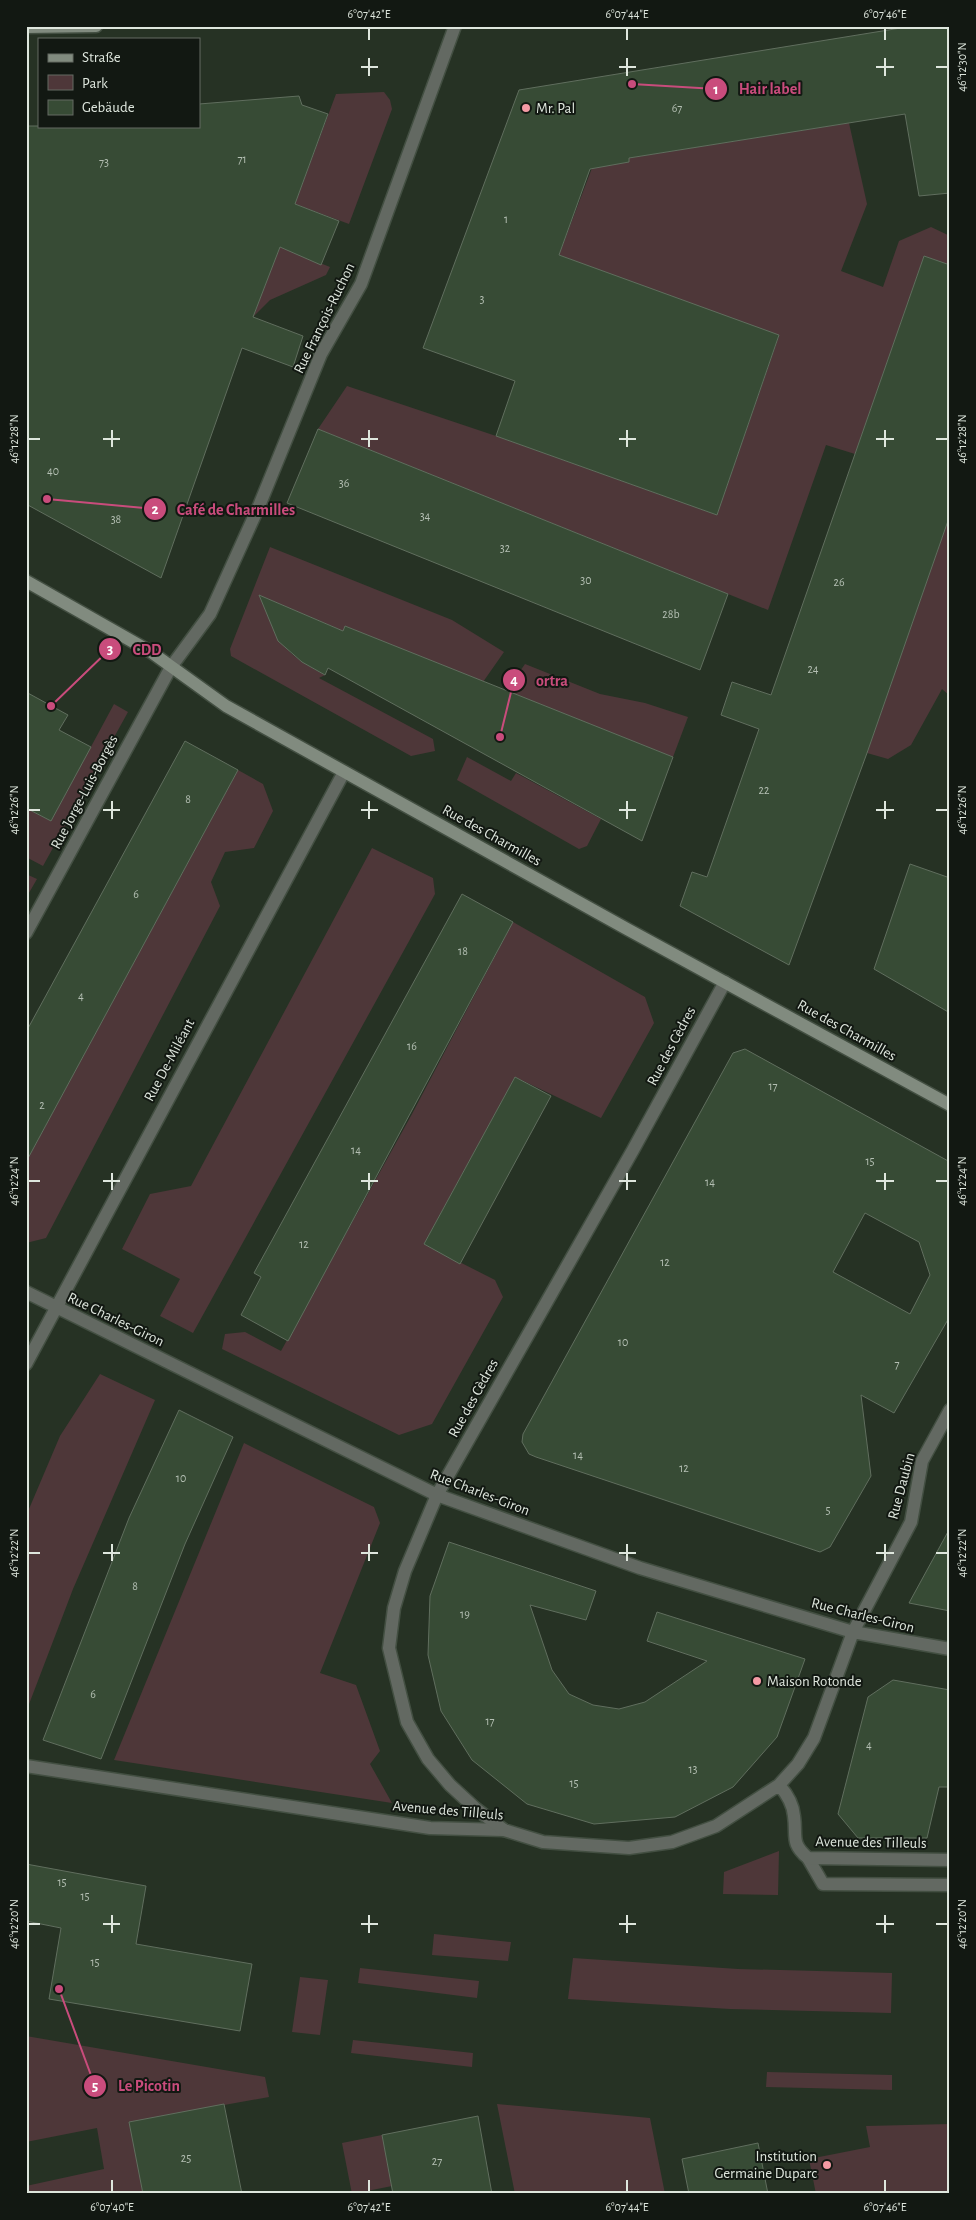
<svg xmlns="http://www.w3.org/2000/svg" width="976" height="2220" font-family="'Alegreya Sans',sans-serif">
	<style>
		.green { fill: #4e3739 }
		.building { fill: #374b35; stroke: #606e5e; fill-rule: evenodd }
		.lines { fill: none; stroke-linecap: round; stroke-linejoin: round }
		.service-casing { stroke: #434f42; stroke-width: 15 }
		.pedestrian-casing { stroke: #434f42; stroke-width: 15 }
		.minor-casing { stroke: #434f42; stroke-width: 15 }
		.secondary-casing { stroke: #434f42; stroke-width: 15 }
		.service { stroke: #636962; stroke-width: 12 }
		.pedestrian { stroke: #636962; stroke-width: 12 }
		.minor { stroke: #636962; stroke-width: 12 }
		.secondary { stroke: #818b7f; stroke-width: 12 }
		.ticks { fill: none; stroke: #dee6dd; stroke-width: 2 }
		.poi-dot { fill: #f49aa4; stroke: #121812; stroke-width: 2 }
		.labels { text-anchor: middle; stroke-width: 4; stroke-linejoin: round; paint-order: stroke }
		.number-label { font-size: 12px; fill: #b4bfb3 }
		.poi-label { font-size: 15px; fill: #dee6dd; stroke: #121812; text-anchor: start }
		.street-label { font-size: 15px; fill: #dee6dd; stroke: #121812 }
		.leader { fill: none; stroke: #c94c7c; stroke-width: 2 }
		.callout-dot { fill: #c94c7c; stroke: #121812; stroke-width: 2 }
		.mark-label { font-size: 15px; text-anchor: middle; font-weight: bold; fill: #fff }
		.callout-label { font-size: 16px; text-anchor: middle; font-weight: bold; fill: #c94c7c; stroke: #121812; stroke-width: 4; stroke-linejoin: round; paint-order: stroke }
		.neatline { fill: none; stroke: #dee6dd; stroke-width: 2 }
		.ticks-label { font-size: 12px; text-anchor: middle; fill: #dee6dd }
	</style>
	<rect width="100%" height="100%" fill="#263224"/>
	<!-- green -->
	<path class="green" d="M384,92l6,8 2,9 -43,115 -54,-20 41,-110z
		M849,123l18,81 -26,67 42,16 16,-46 32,-14 19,9v29l-26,-9 -69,198 -29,-9 -58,165 -450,-181 29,-43 149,50 221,79 62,-179 -220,-81 33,-87 37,-6v-4z
		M280,247l50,20 -4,8 -56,25 -17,17z
		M950,515v181l-8,-7 -31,56 -23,14 -21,-6z
		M270,547l182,73 52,32 -21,30 -138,-56 -2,5 -75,-32c5,44 18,55 57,76l-6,3 114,61 2,12 -24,5 -180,-100 -1,-7z
		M525,664l75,30 45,9 43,14 -15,40 -167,-66z
		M114,704l14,8 -85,154 -17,-9v-49l25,13z
		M467,757l44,24 5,-8 85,46 -14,27 -8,3 -122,-69z
		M238,770l25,14 10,27 -19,37 -29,4 -14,30 9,24 -174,332 -20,5v-97l7,3z
		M372,848l61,30 2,16 -242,439 -33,-17 20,-37 -58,-30 28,-55 41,-8z
		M26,874l11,5 -11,19z
		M513,922l132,75 9,26 -53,95 -86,-41 -91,167 71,36 8,17 -71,127 -33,11 -177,-86 3,-15 20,-2 36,19 131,-237z
		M100,1374l55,26 -82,189 -47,123v-196l34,-80z
		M244,1443l130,64 6,16 -60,150 36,12 24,66 -10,13 22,39 -278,-43z
		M779,1851l-1,44 -55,-1 1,-22z
		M434,1934l77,8 -3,19 -76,-6z
		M573,1958l165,11 154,4 -1,40 -161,-4 -162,-10z
		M360,1968l119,13 -2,17 -119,-15z
		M300,1977l28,3 -8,55 -28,-3z
		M26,2036l239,41 4,20 -139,25 13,72h-117v-8l78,-17 -7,-41 -71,14z
		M353,2040l120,13 -1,14 -121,-14z
		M767,2072l125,3v15l-126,-3z
		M497,2104l153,14 15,76h-150z
		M950,2124v70h-134l-7,-35 61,-12 -4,-21z
		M382,2135l10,51 -40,8 -10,-51z"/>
	<!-- building -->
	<path class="building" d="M913,26h37v167l-31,3 -14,-82 -276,44v4l-39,7 -31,86 220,80 -62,180 -221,-79 19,-55 -92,-33 96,-258z
		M299,96l3,9 26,9 -33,90 44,17 -18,44 -41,-18 -27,70 50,19 -10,31 -51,-19 -81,230 -135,-74v-378h173v-22z
		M924,256l26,9v250l-83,238 -78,212 -109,-59 12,-34 15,5 52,-148 -38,-14 11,-33 39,13z
		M318,429l410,165 -28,76 -413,-167z
		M259,595l84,36 2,-5 328,131 -31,84 -314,-173 -3,7 -23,-13 -24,-21z
		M26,692l42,23 -9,15 32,17 -40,74 -25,-13z
		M185,741l53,29 -212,392v-130z
		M910,864l40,14v135l-76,-44z
		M462,894l51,28 -225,419 -47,-26 20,-38 -7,-4z
		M745,1049l205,113v154l-56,97 -33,-18 10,81 -41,71 -10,5 -284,-95 -7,-3 -7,-12 1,-8 210,-381zM865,1213l54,29 11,33 -20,39 -77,-42z
		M515,1077l36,19 -91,168 -36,-20z
		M179,1410l54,27 -48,107 -84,215 -58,-19 86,-222z
		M950,1528v83l-41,-8z
		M449,1542l147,49 -10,29 -56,-15 22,65 17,24 24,11 26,4 26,-7 62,-41 -60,-20 10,-29 148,47 -28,78 -44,50 -58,30 -81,7 -67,-20 -55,-44 -31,-49 -13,-56 2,-59z
		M893,1680l57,10v97h-11l-12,51h-69l-20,-24 30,-117z
		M26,1864l120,22 -10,58 116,20 -12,67 -191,-32 12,-71 -35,-7z
		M224,2104l18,90h-99l-14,-72z
		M478,2116l14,78h-99l-11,-59z
		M758,2143l10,51h-79l-7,-35z"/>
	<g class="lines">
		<!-- service casing -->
		<g class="service-casing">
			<path id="service" d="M808,1858l15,26 127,1"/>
		</g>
		<!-- pedestrian casing -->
		<g class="pedestrian-casing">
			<path id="pedestrian" d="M26,1766l404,62 74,2"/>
		</g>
		<!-- minor casing -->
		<g class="minor-casing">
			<path id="minor" d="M26,933l145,-266 39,-53 49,-108 62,-152 40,-70 94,-258
				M725,982l-92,168 -196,345 -32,76 -11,37 -5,40 18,74 21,37 22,26 25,23 29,22 39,12 86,6 43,-6 44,-16 63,-41c8,9 14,18 15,31 3,20 -4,27 14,42l142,2
				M26,1292l411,203 203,73 213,64 97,17
				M26,1364l318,-592
				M779,1785l19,-21 16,-26 39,-106 58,-110 11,-61 28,-51"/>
		</g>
		<!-- secondary casing -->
		<g class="secondary-casing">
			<path id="secondary" d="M26,27l70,-1
				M26,581l125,71 75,54 401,223 323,176"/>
		</g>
		<!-- service -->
		<use href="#service" class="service"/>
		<!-- pedestrian -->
		<use href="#pedestrian" class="pedestrian"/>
		<!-- minor -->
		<use href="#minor" class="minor"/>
		<!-- secondary -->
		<use href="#secondary" class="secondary"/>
	</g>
	<!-- ticks -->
	<path class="ticks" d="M369,28v12M627,28v12M885,28v12M369,58v18M627,58v18M885,58v18M361,67h17M619,67h17M876,67h18M936,67h12M112,430v17M369,430v17M627,430v17M885,430v17M28,439h12M103,439h17M361,439h17M619,439h17M876,439h18M936,439h12M112,801v18M369,801v18M627,801v18M885,801v18M28,810h12M103,810h17M361,810h17M619,810h17M876,810h18M936,810h12M112,1173v17M369,1173v17M627,1173v17M885,1173v17M28,1181h12M103,1181h17M361,1181h17M619,1181h17M876,1181h18M936,1181h12M112,1544v17M369,1544v17M627,1544v17M885,1544v17M28,1553h12M103,1553h17M361,1553h17M619,1553h17M876,1553h18M936,1553h12M112,1915v18M369,1915v18M627,1915v18M885,1915v18M28,1924h12M103,1924h17M361,1924h17M619,1924h17M876,1924h18M936,1924h12M112,2180v12M369,2180v12M627,2180v12M885,2180v12"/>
	<!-- markers -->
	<g class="poi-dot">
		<circle cx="526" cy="108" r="5"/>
		<circle cx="757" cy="1681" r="5"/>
		<circle cx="827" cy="2165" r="5"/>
	</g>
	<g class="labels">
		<!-- number labels -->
		<g class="number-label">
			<text x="677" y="112">67</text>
			<text x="242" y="163">71</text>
			<text x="104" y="166">73</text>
			<text x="506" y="223">1</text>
			<text x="482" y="303">3</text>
			<text x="53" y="475">40</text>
			<text x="344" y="487">36</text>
			<text x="425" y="520">34</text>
			<text x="116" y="523">38</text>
			<text x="505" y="552">32</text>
			<text x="586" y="584">30</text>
			<text x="839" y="586">26</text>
			<text x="671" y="618">28b</text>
			<text x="813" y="673">24</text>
			<text x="764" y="794">22</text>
			<text x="188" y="803">8</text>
			<text x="136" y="898">6</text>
			<text x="463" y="955">18</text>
			<text x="81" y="1000">4</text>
			<text x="412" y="1050">16</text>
			<text x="773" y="1090">17</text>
			<text x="42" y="1109">2</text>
			<text x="356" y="1154">14</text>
			<text x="870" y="1165">15</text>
			<text x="710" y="1186">14</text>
			<text x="304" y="1248">12</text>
			<text x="665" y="1266">12</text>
			<text x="623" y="1346">10</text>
			<text x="897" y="1368">7</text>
			<text x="578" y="1459">14</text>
			<text x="684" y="1472">12</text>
			<text x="181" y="1482">10</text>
			<text x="828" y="1514">5</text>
			<text x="135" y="1590">8</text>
			<text x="465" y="1618">19</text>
			<text x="93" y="1698">6</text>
			<text x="490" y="1725">17</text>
			<text x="869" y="1749">4</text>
			<text x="693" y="1773">13</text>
			<text x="574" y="1787">15</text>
			<text x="62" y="1886">15</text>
			<text x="85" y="1900">15</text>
			<text x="95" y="1966">15</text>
			<text x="186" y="2162">25</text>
			<text x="437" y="2165">27</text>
		</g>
		<!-- poi labels -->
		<g class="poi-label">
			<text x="536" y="113">Mr. Pal</text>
			<text x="767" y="1686">Maison Rotonde</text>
			<text x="817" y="2161" text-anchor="end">Institution<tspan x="817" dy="17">Germaine Duparc</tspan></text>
		</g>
		<!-- street labels -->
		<g class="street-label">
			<text transform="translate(324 318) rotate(-64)" y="5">Rue François-Ruchon</text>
			<text transform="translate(84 792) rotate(-62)" y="5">Rue Jorge-Luis-Borgès</text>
			<text transform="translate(492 835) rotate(29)" y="5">Rue des Charmilles</text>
			<text transform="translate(847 1030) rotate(29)" y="5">Rue des Charmilles</text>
			<text transform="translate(671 1046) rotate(-62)" y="5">Rue des Cèdres</text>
			<text transform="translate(169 1060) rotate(-62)" y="5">Rue De-Miléant</text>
			<text transform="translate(116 1319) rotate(26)" y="5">Rue Charles-Giron</text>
			<text transform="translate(473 1398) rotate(-61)" y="5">Rue des Cèdres</text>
			<text transform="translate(901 1486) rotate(-75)" y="5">Rue Daubin</text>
			<text transform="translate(480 1492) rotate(21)" y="5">Rue Charles-Giron</text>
			<text transform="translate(863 1615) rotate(14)" y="5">Rue Charles-Giron</text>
			<text transform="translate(448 1810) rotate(5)" y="5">Avenue des Tilleuls</text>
			<text transform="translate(871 1842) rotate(1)" y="5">Avenue des Tilleuls</text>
		</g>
	</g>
	<!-- callouts -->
	<path class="leader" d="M632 84L716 89M47 499L155 509M51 706L110 649M500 737L514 680M59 1989L95 2086"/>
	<g class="callout-dot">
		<circle cx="632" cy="84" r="5"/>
		<circle cx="47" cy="499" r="5"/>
		<circle cx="51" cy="706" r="5"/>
		<circle cx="500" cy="737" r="5"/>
		<circle cx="59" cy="1989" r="5"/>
		<circle cx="716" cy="89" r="12"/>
		<circle cx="155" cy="509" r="12"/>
		<circle cx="110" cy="649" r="12"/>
		<circle cx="514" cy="680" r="12"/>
		<circle cx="95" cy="2086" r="12"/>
	</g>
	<g class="mark-label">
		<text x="716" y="94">1</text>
		<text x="155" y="514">2</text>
		<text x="110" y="654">3</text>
		<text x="514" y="685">4</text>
		<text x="95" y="2091">5</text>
	</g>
	<g class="callout-label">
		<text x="770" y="94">Hair label</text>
		<text x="236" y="515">Café de Charmilles</text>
		<text x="147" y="655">CDD</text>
		<text x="552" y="686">ortra</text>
		<text x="149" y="2091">Le Picotin</text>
	</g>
	<!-- border -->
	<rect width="976" height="2220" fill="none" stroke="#121812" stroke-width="55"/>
	<!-- legend -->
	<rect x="38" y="38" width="162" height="90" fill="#121812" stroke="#646a63"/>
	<rect x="48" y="54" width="25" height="8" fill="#818b7f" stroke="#646a63"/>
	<text x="82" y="62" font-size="15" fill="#dee6dd">Straße</text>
	<rect x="48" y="75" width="25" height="15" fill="#4e3739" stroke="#646a63"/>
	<text x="82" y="88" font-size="15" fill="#dee6dd">Park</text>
	<rect x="48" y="100" width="25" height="15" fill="#374b35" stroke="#646a63"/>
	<text x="82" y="112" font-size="15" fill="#dee6dd">Gebäude</text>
	<rect x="28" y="28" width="920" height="2164" class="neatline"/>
	<g class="ticks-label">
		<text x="369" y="18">6°07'42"E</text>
		<text x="627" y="18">6°07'44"E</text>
		<text x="885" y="18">6°07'46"E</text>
		<text transform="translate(962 67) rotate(-90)" y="4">46°12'30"N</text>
		<text transform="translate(14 439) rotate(-90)" y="4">46°12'28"N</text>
		<text transform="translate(962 439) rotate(-90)" y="4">46°12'28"N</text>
		<text transform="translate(14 810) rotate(-90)" y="4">46°12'26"N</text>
		<text transform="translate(962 810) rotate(-90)" y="4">46°12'26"N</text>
		<text transform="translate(14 1181) rotate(-90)" y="4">46°12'24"N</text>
		<text transform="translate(962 1181) rotate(-90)" y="4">46°12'24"N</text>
		<text transform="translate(14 1553) rotate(-90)" y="4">46°12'22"N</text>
		<text transform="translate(962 1553) rotate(-90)" y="4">46°12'22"N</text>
		<text transform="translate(14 1924) rotate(-90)" y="4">46°12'20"N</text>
		<text transform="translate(962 1924) rotate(-90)" y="4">46°12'20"N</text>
		<text x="112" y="2211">6°07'40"E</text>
		<text x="369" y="2211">6°07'42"E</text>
		<text x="627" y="2211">6°07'44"E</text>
		<text x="885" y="2211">6°07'46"E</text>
	</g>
</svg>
